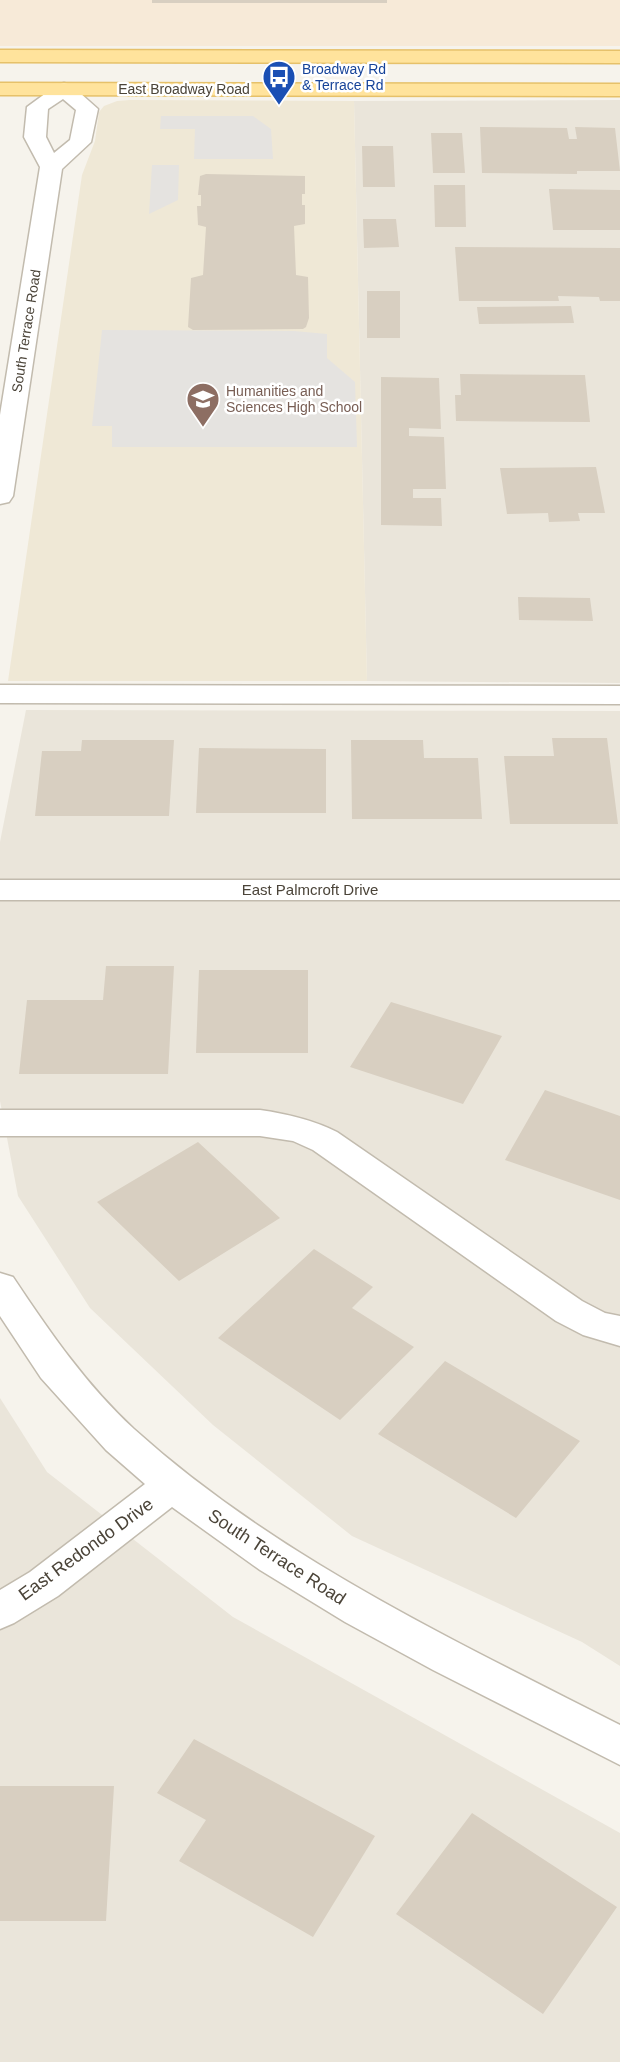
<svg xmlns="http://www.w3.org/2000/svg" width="620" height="2062" font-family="Helvetica,sans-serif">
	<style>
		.residential { fill: #eae5da }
		.commercial { fill: #f7ead8 }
		.education { fill: #efe8d6 }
		.parking { fill: #e5e3e0 }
		.building { fill: #d8cfc1 }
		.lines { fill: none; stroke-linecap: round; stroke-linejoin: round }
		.minor-casing { stroke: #c2bbae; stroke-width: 3 }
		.major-casing { stroke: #e6c16a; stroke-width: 3 }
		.minor { fill: #fff; fill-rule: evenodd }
		.major { fill: #ffe39c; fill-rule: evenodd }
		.labels { text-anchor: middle; stroke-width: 5; stroke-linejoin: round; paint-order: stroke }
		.far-transit-label { font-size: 14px; fill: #164399; stroke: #fff; text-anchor: start }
		.far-street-label { font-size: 14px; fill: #4b4439; stroke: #fff }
		.far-education-label { font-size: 14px; fill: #785e54; stroke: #fff; text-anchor: start }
		.street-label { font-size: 15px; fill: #4b4439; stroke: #fff }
		.near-street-label { font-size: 18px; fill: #4b4439; stroke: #fff }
	</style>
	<rect width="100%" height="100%" fill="#f6f3ec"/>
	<!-- residential -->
	<path class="residential" d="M620,100v583l-253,-2 -13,-580z
		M26,710l594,1v955l-38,-24 -230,-106 -139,-111 -123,-117 -72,-112 -18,-95v-259z
		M0,1398l47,74 186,145 387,216v229h-620z"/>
	<!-- commercial -->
	<path class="commercial" d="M0,0h620v46h-620z"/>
	<!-- education -->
	<path class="education" d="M130,100l224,1 13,580h-359l74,-506 13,-34 4,-29 5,-6 13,-5z"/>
	<!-- parking -->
	<path class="parking" d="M161,116h92l18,13 2,30h-79l1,-30h-35z
		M152,165h27l-1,35 -29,14z
		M102,330l192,1 33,3v24l28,24 2,65h-245v-21h-20z"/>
	<!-- building -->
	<path class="building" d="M152,0h235v3h-235z
		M480,127l87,1 2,11h8l-2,-12 40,1 5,43h-43v3l-95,-1z
		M431,133h31l3,40h-32z
		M362,146h31l2,41h-32z
		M206,174l99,2v18h-3v11h3v19l-11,2 2,49 12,2 1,41 -3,9 -3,2 -110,1 -5,-3 3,-49 12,-3 3,-48 -8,-2 -1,-19h4v-11h-3l2,-19z
		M434,185h31l1,42h-31z
		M549,189l71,1v40h-67z
		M363,219h33l3,28 -35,1z
		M455,247l165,1v53h-20l-1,-4 -41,-1 1,5h-100z
		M367,291h33v47h-33z
		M571,306l3,17 -95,1 -2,-17z
		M460,374l125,1 5,47 -134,-1 -1,-26h6z
		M381,377l58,1 2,51 -32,-1v8l35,1 2,52h-33v9h28l1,28 -61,-1z
		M596,467l9,46h-27l2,8 -31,1 -1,-9 -41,1 -7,-46z
		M518,597l72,1 3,23 -74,-1z
		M552,738h55l11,86h-108l-6,-68h50z
		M82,740h92l-5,76h-134l7,-65h39z
		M351,740h72l1,18h54l4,61h-130z
		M199,748l127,1v64h-130z
		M106,966h68l-6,108h-149l8,-74h76z
		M199,970h109v83h-112z
		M391,1002l111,34 -39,68 -113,-37z
		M545,1090l75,26v84l-115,-40z
		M198,1142l82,76 -101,63 -82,-79z
		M314,1249l59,38 -21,21 62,39 -74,73 -122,-82z
		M445,1361l135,80 -64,77 -138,-84z
		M194,1739l181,97 -62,101 -134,-76 27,-41 -49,-27z
		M0,1786h114l-8,135h-106z
		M472,1813l145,94 -74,107 -147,-100z"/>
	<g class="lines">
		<!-- minor casing -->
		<g class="minor-casing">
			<path id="minor" d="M64,83l7,2 27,24 -7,33 -29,27 -49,327 -4,6 -9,2v-89l40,-248 -16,-30 3,-30 30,-22zM63,99l13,11 -6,30 -16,13 -8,-16 2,-28z
				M0,685l620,1v18l-620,-1z
				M0,880h620v20h-620z
				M0,1110h260c27,4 53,10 77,22l245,169 23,12 15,3v30l-37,-11 -27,-14 -243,-171 -20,-9 -33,-5h-260z
				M0,1273l13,4c36,54 73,108 121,152 142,128 317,210 486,296v40l-187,-95 -88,-48 -85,-52 -88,-63 -114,89 -44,27 -14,6v-39l30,-18 115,-88 -39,-34 -65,-72 -41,-62z"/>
		</g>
		<!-- major casing -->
		<g class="major-casing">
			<path id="major" d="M0,50l620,1v12l-620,-1z
				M0,83l620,1v12l-620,-1z"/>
		</g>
		<!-- minor -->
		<use href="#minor" class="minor"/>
		<!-- major -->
		<use href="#major" class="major"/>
	</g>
	<!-- icons -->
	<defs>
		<g id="bus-pin" transform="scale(1.725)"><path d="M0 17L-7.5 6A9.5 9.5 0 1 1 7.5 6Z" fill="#1a4fb4" stroke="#fff"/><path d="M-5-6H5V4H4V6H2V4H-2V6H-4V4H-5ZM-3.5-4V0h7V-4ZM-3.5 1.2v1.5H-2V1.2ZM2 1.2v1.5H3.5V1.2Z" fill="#fff"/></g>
		<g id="school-pin" transform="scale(1.725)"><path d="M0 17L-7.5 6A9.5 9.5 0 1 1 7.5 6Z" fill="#8d6e63" stroke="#fff"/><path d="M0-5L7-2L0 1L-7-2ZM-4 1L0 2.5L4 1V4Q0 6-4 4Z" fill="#fff"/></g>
	</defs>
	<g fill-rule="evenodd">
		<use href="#bus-pin" x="279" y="77"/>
		<use href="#school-pin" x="203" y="399"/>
	</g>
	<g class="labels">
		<!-- far-transit labels -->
		<g class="far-transit-label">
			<text x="302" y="74">Broadway Rd<tspan x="302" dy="16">&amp; Terrace Rd</tspan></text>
		</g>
		<!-- far-street labels -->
		<g class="far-street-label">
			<text x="184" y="94">East Broadway Road</text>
			<text transform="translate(26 331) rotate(-81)" y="5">South Terrace Road</text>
		</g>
		<!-- far-education labels -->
		<g class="far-education-label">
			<text x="226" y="396">Humanities and<tspan x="226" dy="16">Sciences High School</tspan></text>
		</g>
		<!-- street labels -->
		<g class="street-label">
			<text x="310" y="895">East Palmcroft Drive</text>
		</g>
		<!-- near-street labels -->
		<g class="near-street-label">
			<text transform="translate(86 1549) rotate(-36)" y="6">East Redondo Drive</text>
			<text transform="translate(277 1557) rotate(33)" y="6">South Terrace Road</text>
		</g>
	</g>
</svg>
